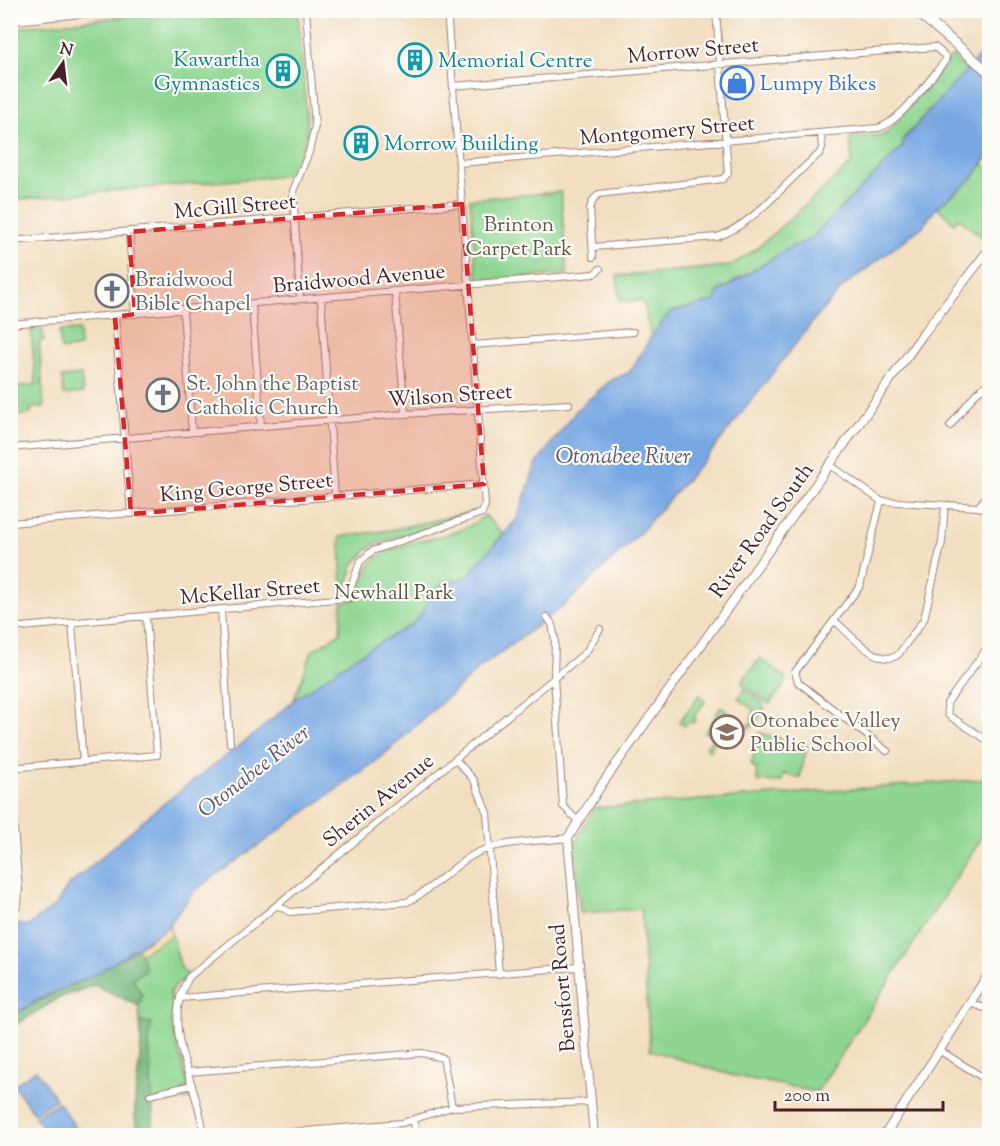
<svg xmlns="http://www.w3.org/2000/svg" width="1000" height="1146" font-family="'Sorts Mill Goudy',serif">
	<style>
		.green { fill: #8dd590; stroke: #6c7a5e; stroke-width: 1.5 }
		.forest { fill: #72b67a; stroke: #5e6a52; stroke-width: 1.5 }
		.sand { fill: #eeda9e; stroke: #9c7c64; stroke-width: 1.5 }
		.water { fill: #78a8e3; stroke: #616487; stroke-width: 1.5 }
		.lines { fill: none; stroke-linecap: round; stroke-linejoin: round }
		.minor-casing { stroke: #9e7e76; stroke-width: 8 }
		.tertiary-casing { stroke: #9e7e76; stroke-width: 10 }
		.secondary-casing { stroke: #9e7e76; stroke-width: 11 }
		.minor { stroke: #fff; stroke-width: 6 }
		.tertiary { stroke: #fff; stroke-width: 8 }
		.secondary { stroke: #fff; stroke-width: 9 }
		.marked { fill: #d62828; fill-opacity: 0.2; stroke: #d62828; stroke-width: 4.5; stroke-dasharray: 12 8; stroke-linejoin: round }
		.labels { text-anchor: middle; stroke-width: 4.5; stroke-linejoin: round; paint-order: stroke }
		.street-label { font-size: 21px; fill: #4a1f2b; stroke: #fdfcf7 }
		.culture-label { font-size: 21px; fill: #0d838f; stroke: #fdfcf7; text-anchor: start }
		.shop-label { font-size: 21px; fill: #366cbe; stroke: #fdfcf7; text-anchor: start }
		.park-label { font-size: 21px; fill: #5e5649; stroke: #fdfcf7 }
		.worship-label { font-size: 21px; fill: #5b616d; stroke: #fdfcf7; text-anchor: start }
		.education-label { font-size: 21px; fill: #785e54; stroke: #fdfcf7; text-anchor: start }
		.water-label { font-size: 22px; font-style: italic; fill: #5c5675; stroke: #fdfcf7 }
	</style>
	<rect width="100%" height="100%" fill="#fdfcf7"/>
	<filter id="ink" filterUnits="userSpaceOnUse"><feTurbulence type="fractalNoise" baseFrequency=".0167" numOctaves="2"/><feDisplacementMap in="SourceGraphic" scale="12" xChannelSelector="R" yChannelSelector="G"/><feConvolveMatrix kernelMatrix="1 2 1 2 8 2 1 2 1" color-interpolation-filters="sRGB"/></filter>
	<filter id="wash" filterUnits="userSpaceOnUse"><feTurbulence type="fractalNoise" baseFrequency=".008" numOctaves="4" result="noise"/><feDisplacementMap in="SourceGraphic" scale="24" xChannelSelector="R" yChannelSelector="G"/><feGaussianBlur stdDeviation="1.35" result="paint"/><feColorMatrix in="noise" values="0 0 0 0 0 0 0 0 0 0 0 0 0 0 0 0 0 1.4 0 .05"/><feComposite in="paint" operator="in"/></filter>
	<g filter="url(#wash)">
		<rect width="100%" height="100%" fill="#f2dec0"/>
		<!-- green -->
		<path class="green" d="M225,11h73l10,121 -16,43 -281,25v-172l119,-12z
			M952,56l15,14 -64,69v7l-94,94 -18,7 -74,45 -1,9 -46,11 -19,25 -8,-36h-23l-3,-25 113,-10 25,-16 97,-87 -2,-25 36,-4z
			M983,164l6,6v61l-5,7 -26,-20 -4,5 -17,-16 33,-26z
			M561,192l6,82 -90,7 -7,-82z
			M42,329l2,11 -5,2 5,65 -13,1v6l-20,2v-29l25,-2 -5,-55z
			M79,330l1,17 -19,3 -2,-19z
			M81,375l2,18 -19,2 -2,-18z
			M476,511l-105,35 -18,19 -7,26h-4l-2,-54 50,-7z
			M485,515l18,19 -35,41 -40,23 -5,14 -12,13 -56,33 -61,42 18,-49 28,-18 2,-30 15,-4c4,-13 8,-32 20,-41 32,-23 80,-16 108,-43z
			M760,658l25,19 1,6 -17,21 -28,-21z
			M745,689l17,13 2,7c-11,24 -21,23 -45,27l-10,15 -3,-4 7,-9 -8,-6 16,-25 24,19h3l5,-7 -2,-2 4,-6 -17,-13z
			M699,695l6,6 -11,16 2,2 -3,4 -4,-2 -4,5 -6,-4z
			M759,733l48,12 -7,33 -17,-4 -1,8 -25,-1 -1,-14 -5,-1z
			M989,779v48l-172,265 -86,-17 -81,-25 -9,-141 -61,4 -6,-68 20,-37z
			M172,935l9,33 7,6 -18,18 6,48 16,59 -40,4 -3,-61 2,-19h-11l-1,-17 3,-11 -9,-16 12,-10 -5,-15z"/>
		<!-- forest -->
		<path class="forest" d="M138,948l8,21 -13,10 9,16 -3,11 -45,-21 -35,13 -48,30v-11c41,-26 86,-42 127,-69z
			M140,1023h11l-2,19 5,93h-16c-10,-37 7,-72 2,-112z"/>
		<!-- sand -->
		<path class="sand" d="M169,926l3,9 -32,19 -2,-6z"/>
		<!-- water -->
		<path class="water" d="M989,41v114l-19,26 -33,26 -14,19 -79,60 -26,29 -106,136 -75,85 -71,68 -86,64 -102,92 -185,132 -24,34 -71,47 -61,27 -26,17v-85l7,-8 10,2 28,-21 11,-18 87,-76 103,-79 37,-32 61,-43 56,-32 12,-13 5,-14 16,-16 15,-2 9,-5 49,-56 19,-55 41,-54 33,-29 20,-9 21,-35 19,-25 45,-11 2,-8 74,-46 18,-7 94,-94v-6l80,-88z
			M36,1070l20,29 -22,15 -20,-29z
			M58,1102l23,33h-32l-14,-18z"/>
	</g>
	<g filter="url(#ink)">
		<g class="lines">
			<!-- minor casing -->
			<g class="minor-casing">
				<path id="minor" d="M453,86l482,-39 11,10 -1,4c-15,18 -46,62 -67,67l-419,35
					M129,232l6,82
					M10,241l452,-37
					M593,247l124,-10c37,-12 71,-58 102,-83l3,-6 -1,-14
					M593,257l-3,-49 3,-8 6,-6 124,-15 5,-6 -12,-163
					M395,292l10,122
					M321,298l14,198
					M300,299l-7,-108 16,-39 6,-26 -9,-116
					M252,304l9,122
					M183,311l9,121
					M115,317l16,197
					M10,324l584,-50 6,-5
					M473,345l160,-13
					M950,426l26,-33 14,-11
					M10,448l395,-34 164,-10
					M830,465l51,36 97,6 12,4
					M881,501l-21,85 -65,86 3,10 89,69
					M978,507l12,-15
					M10,523l474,-39
					M221,610l9,133
					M547,617l5,7 3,16 -1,38 9,128 15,15
					M835,621c15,13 43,47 63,34l26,-36 18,-77 3,-37
					M72,623l11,139
					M10,628l337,-30 13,-36 12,-11 110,-38 3,-8 -38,-495
					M990,644l-43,59 1,12 42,27
					M455,759l19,21 13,33 12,161
					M10,768l147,-13 -11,-138
					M277,905l13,7 117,-10c23,-11 40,-30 61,-44 26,-18 69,-16 100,-20
					M180,998l397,-31
					M970,1003l20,7
					M939,1050l51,32
					M188,1072l234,-19 21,5 9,49
					M150,1095l42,-10
					M414,1119l1,17
					M204,1136c-4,-45 -36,-93 -24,-138 1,-7 6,-14 9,-21l397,-325 14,-23
					M247,1136l155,-13 50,-16 139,-5"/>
			</g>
			<!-- tertiary casing -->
			<g class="tertiary-casing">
				<path id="tertiary" d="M10,791l8,99 -1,15 -7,8
					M594,1136l-26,-298 32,-51 323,-453 67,-86
					M884,1136l106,-164"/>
			</g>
			<!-- secondary casing -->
			<g class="secondary-casing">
				<path id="secondary" d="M915,10l75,63
					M10,20l94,-10"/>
			</g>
			<!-- minor -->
			<use href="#minor" class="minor"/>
			<!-- tertiary -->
			<use href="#tertiary" class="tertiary"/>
			<!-- secondary -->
			<use href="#secondary" class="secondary"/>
		</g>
	</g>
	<!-- marked area -->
	<path class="marked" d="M462,204l22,280 -353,30 -16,-197 20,-3 -6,-82z"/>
	<!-- icons -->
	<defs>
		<g id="building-ring" transform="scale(1.725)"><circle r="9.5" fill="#fdfcf7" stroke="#0f9aa8" stroke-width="1.5"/><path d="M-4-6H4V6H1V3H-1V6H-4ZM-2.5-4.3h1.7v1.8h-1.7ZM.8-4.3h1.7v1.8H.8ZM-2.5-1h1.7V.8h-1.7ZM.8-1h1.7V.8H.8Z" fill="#0f9aa8"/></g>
		<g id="shop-ring" transform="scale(1.725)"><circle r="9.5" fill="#fdfcf7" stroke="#3f7fe0" stroke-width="1.5"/><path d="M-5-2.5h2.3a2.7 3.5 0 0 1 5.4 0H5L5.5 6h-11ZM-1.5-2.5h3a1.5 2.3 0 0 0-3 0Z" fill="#3f7fe0"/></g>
		<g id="church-ring" transform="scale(1.725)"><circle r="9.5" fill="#fdfcf7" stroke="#6b7280" stroke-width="1.5"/><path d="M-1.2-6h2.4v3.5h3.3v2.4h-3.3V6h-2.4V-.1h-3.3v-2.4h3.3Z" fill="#6b7280"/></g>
		<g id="school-ring" transform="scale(1.725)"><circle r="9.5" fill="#fdfcf7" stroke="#8d6e63" stroke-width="1.5"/><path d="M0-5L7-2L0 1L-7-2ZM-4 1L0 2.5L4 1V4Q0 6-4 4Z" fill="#8d6e63"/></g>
	</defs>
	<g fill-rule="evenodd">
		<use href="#building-ring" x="415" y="60"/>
		<use href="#building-ring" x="283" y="71"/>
		<use href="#shop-ring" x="737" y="83"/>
		<use href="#building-ring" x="361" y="143"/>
		<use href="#church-ring" x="112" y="291"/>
		<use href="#church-ring" x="163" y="395"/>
		<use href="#school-ring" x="727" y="732"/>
	</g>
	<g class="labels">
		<!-- street labels -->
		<g class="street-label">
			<text transform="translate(693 50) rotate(-5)" y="7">Morrow Street</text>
			<text transform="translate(667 130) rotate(-5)" y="7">Montgomery Street</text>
			<text transform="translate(235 206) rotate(-5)" y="7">McGill Street</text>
			<text transform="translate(359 278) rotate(-5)" y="7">Braidwood Avenue</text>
			<text transform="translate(450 395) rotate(-4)" y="7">Wilson Street</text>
			<text transform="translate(246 487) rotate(-5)" y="7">King George Street</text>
			<text transform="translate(761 530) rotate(-54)" y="7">River Road South</text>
			<text transform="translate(250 591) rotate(-5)" y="7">McKellar Street</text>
			<text transform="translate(378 800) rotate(-39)" y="7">Sherin Avenue</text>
			<text transform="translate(562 988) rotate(-95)" y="7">Bensfort Road</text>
		</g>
		<!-- culture labels -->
		<g class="culture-label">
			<text x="260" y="66" text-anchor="end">Kawartha<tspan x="260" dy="24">Gymnastics</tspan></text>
			<text x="438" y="67">Memorial Centre</text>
			<text x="384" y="150">Morrow Building</text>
		</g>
		<!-- shop labels -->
		<g class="shop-label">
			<text x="760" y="90">Lumpy Bikes</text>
		</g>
		<!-- park labels -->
		<g class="park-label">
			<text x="519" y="231">Brinton<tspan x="519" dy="24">Carpet Park</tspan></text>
			<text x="394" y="599">Newhall Park</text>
		</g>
		<!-- worship labels -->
		<g class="worship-label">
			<text x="135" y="286">Braidwood<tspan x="135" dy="24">Bible Chapel</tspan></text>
			<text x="186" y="390">St. John the Baptist<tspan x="186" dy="24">Catholic Church</tspan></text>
		</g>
		<!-- education labels -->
		<g class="education-label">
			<text x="750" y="727">Otonabee Valley<tspan x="750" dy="24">Public School</tspan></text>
		</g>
		<!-- water labels -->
		<g class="water-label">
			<text x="623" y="463">Otonabee River</text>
			<text transform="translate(253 770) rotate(-38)" y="8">Otonabee River</text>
		</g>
	</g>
	<!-- margin -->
	<rect width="1000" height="1146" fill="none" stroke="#fdfcf7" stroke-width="36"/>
	<!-- north arrow -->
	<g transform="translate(63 63) rotate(14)" stroke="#fdfcf7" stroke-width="4.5" paint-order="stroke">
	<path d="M0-4.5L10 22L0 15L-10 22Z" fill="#4a1f2b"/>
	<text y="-9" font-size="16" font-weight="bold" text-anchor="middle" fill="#4a1f2b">N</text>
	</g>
	<!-- scale -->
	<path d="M775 1101v9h168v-9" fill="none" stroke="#4a1f2b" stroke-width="3"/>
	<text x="784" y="1101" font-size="18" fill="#4a1f2b" stroke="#fdfcf7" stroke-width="4.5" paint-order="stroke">200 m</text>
</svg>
